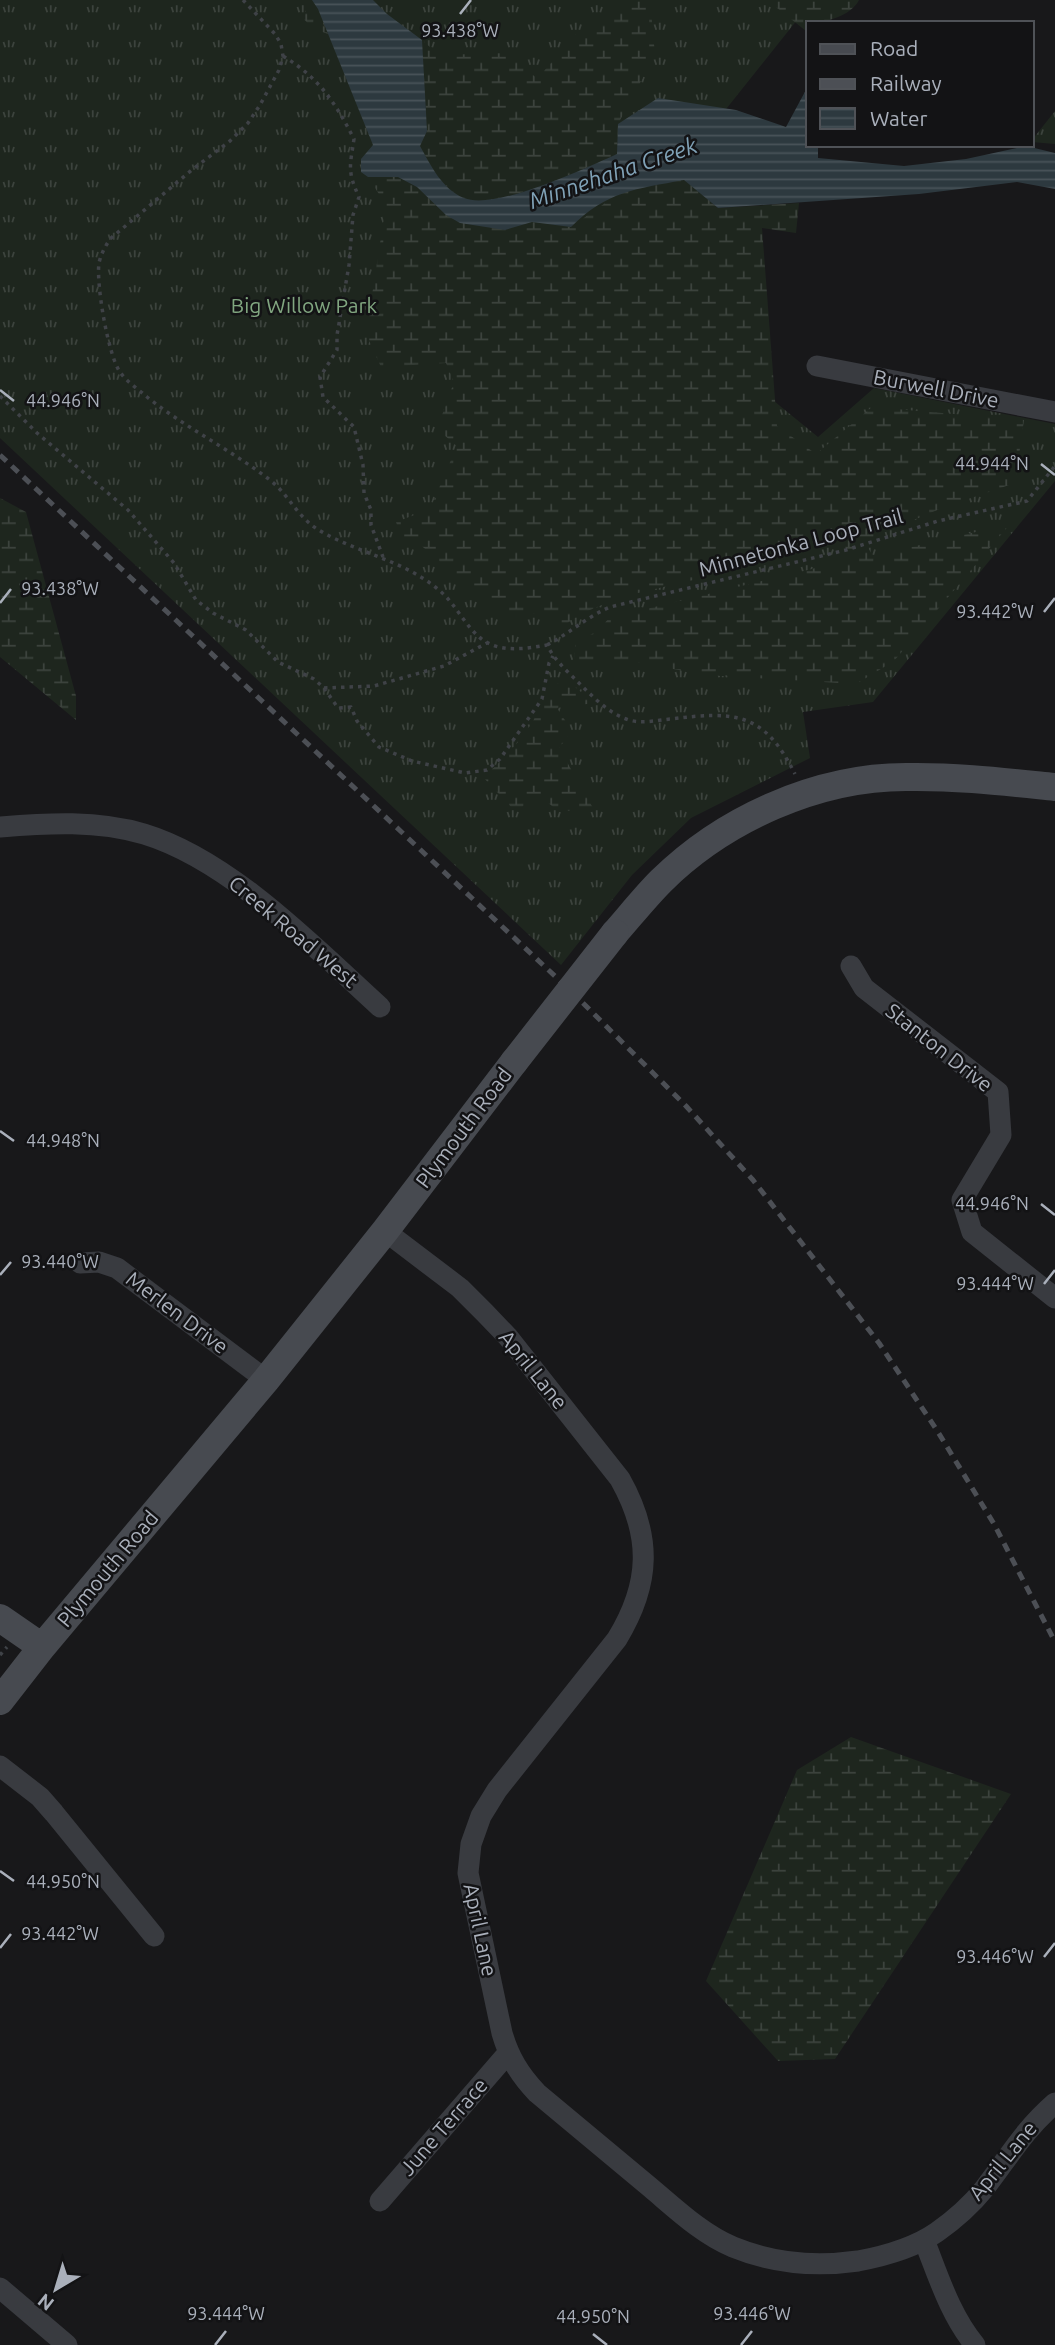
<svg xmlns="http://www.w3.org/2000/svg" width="1055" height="2345" font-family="Ubuntu,sans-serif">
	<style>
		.grass { fill: url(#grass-tufts) }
		.wetland { fill: url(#wetland-marsh) }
		.water { fill: url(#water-rules) }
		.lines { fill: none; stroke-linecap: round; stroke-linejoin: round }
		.path { stroke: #3f4247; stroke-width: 3.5; stroke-dasharray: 3.5 5; stroke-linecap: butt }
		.street { stroke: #393b40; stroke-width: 21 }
		.secondary { stroke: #474a50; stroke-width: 28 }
		.rail { stroke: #4c4f55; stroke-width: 5; stroke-dasharray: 9 7; stroke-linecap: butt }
		.secondary-bridge { stroke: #474a50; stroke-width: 28 }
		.ticks { fill: none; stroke: #aab0bb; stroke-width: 2.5 }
		.labels { text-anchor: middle; stroke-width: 5; stroke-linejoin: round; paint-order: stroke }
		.park-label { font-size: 21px; fill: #81a680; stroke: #131315 }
		.street-label { font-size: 21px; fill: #aab0bb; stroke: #131315 }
		.water-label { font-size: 23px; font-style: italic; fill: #80a2b7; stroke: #131315 }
		.ticks-label { font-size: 18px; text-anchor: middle; fill: #aab0bb; stroke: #131315; stroke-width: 5; stroke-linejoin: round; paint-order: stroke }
	</style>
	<defs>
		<pattern id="grass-tufts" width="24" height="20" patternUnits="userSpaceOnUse" patternTransform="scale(1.75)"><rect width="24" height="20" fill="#1e261e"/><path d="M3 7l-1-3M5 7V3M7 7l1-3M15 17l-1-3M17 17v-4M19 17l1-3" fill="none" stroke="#3c433d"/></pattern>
		<pattern id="wetland-marsh" width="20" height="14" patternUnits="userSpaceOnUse" patternTransform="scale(1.75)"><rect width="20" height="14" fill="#1e261e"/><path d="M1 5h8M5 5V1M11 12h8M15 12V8" fill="none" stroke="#3c433d"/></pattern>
		<pattern id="water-rules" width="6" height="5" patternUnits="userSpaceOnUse" patternTransform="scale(1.75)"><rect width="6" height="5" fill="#2d393f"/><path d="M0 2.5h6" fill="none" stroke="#495359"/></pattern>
	</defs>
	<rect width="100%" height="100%" fill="#18181a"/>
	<!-- grass -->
	<path class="grass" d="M0,0h813l-209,262 214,175 56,-49 181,36v57l-182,221 -70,10 7,46 -119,60 -59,57 -71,90 -561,-527z
		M1055,111v33l-23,-2v-2z"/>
	<!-- wetland -->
	<path class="wetland" d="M302,0h10l16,34 -16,-6 -10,-11 4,-6z
		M632,0h18l5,55 -37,69 -1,30c-31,14 -122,57 -153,44 -22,-9 -33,-32 -44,-52l7,-15 -5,-91 17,15 74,-2 24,26 39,-45z
		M767,0h92c-8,16 -34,23 -51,23v7l-2,1z
		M368,177h30l19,10 29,28 59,15 27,-8 39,5 50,-35 63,-13 34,29 81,-5 -3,30 -34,-5 15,198 39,28 56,-47 152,13 -9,63 -73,25 -78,33 9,15 137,-32 -116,137 -38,23 -150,-9 -82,-15h-50l2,-18 22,-11 11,-13 240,-58 -5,-18 -51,1 -32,21 -140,33 -43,18 -14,11 -27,-13 -31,5 -89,-76 -15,-4 -6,-16 34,-13 27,-63 -20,-17 17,-47 -8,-19 -65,4 -15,-33 20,-129z
		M0,498l26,14 50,184v24l-76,-63z
		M568,681l26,22 -37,5 15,23 -13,17 34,60 -34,4 -13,-11 -33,8 -30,-32c28,-23 56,-56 66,-91z
		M851,1737l160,57 -176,265 -57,2 -72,-80 91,-211z"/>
	<!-- water -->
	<path class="water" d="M312,0h61l14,14 35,26 5,91 -7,15c11,20 22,43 44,52 31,13 122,-30 153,-44l1,-30 40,-26 78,12 50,17 21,-39 1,57h10v13l86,8 62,-7 60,-13 29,7v36l-38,-7 -98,12 -201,14 -34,-28c-48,9 -77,11 -113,47l-39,-5 -27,8 -45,-7 -14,-8 -29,-28 -19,-10h-30l-7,-5v-13l12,-14 -55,-136z"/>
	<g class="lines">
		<!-- path -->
		<path class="path" d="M243,0l32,34 6,10 2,12 -4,14 -19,35 -12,18 -18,18 -37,28 -83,70c-5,8 -9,15 -11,24 -3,21 9,92 21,109 7,10 18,17 27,25 39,31 84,53 123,83 18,14 27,36 47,49 39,24 88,31 123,62 18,15 29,44 50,53 18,8 39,4 57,1 8,16 22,28 34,40 14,14 29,29 48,35 14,4 28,0 42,-1 64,-8 93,-7 124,55
			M283,56c36,22 52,46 71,83 -4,27 -7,32 5,58l-6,18 -4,50 -12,70v15l-17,27 3,20 31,30 9,38 1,28 7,17v15l12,32
			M0,396l37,37 91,77 46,53 22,37 17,13 33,17 32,32 36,17 10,9 14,20 13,-1 6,14 22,26 33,14 53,12 22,-3 13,-11 42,-60 7,-36 4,-7
			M547,645c23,-12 38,-27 63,-38l236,-57 92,-29 89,-20 28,-35
			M324,688l50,-2 70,-20 43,-23
			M0,1655l7,-8"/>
		<!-- street -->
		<path class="street" d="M817,366l238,46
			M0,827c48,-4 97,-7 144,7 86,26 170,113 236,173
			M851,966l13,22 134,104 3,43 -39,65 10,32 83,66
			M385,1231l75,57 25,25 23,24 112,142c32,57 31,104 -3,160l-120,151 -16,26 -10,28 -3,29 34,160c7,24 17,41 35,60 38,32 76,63 114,95 25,21 51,46 82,59 39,16 83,20 125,14 27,-5 56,-13 79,-29 17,-12 34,-27 47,-43 25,-32 39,-58 71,-86
			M80,1263l19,-1 18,6 149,112
			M0,1766l40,31 14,16 100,123
			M380,2201l128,-148
			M924,2240c14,35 26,75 51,105
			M0,2288l67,57"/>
		<!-- secondary -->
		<path class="secondary" d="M615,933c15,-17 30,-36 46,-52 63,-62 156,-104 245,-104 49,-1 100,5 149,10
			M0,1618l42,29
			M0,1701l42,-54 224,-267 119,-149 129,-169"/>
		<!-- rail -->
		<path class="rail" d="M0,455l574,539 112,112 67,74 126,163 59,89 56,92 61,118"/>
		<!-- secondary-bridge -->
		<path class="secondary-bridge" d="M514,1062l101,-129"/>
	</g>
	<!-- ticks -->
	<path class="ticks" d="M460,14l11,-14M0,390l14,11M1041,464l14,11M0,603l11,-14M1044,612l11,-14M0,1131l14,10M1041,1204l14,11M0,1275l11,-13M1044,1284l11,-14M0,1871l14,10M0,1948l11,-14M1044,1957l11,-14M593,2334l14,11M215,2345l11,-14M741,2345l11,-14"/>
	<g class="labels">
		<!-- park labels -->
		<g class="park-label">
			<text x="304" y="313">Big Willow Park</text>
		</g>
		<!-- street labels -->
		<g class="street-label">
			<text transform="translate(936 389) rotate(11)" y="7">Burwell Drive</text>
			<text transform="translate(801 543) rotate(-15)" y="7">Minnetonka Loop Trail</text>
			<text transform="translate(293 932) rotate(40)" y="7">Creek Road West</text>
			<text transform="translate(939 1048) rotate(38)" y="7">Stanton Drive</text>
			<text transform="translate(464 1128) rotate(-53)" y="7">Plymouth Road</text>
			<text transform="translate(177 1313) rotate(37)" y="7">Merlen Drive</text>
			<text transform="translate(533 1370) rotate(51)" y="7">April Lane</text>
			<text transform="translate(108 1569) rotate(-50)" y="7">Plymouth Road</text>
			<text transform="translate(480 1930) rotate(78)" y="7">April Lane</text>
			<text transform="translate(444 2127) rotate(-49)" y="7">June Terrace</text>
			<text transform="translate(1003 2161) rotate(-51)" y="7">April Lane</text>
		</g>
		<!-- water labels -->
		<g class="water-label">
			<text transform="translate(613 173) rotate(-19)" y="8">Minnehaha Creek</text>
		</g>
	</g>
	<g class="ticks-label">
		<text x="460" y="37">93.438°W</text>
		<text x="63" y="407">44.946°N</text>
		<text x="992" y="470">44.944°N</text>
		<text x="60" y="595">93.438°W</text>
		<text x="995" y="618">93.442°W</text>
		<text x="63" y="1147">44.948°N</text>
		<text x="992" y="1210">44.946°N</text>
		<text x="60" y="1268">93.440°W</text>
		<text x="995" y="1290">93.444°W</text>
		<text x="63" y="1888">44.950°N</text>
		<text x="60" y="1940">93.442°W</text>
		<text x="995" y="1963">93.446°W</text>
		<text x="226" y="2320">93.444°W</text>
		<text x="752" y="2320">93.446°W</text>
		<text x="593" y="2323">44.950°N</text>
	</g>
	<!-- legend -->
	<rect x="806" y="21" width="228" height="126" fill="#131315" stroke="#4f5257" stroke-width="2"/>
	<rect x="820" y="44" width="35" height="10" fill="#474a50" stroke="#4f5257" stroke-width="2"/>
	<text x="870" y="56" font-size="21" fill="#aab0bb">Road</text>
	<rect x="820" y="79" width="35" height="10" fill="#4c4f55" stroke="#4f5257" stroke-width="2"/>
	<text x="870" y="91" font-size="21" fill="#aab0bb">Railway</text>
	<rect x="820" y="108" width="35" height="21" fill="url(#water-rules)" stroke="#4f5257" stroke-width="2"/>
	<text x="870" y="126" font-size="21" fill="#aab0bb">Water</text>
	<!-- north arrow -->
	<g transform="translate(56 2289) rotate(218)" stroke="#131315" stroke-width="5" paint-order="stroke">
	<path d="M0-5L12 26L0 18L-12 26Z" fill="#aab0bb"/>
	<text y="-10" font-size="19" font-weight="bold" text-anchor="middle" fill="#aab0bb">N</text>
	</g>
</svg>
